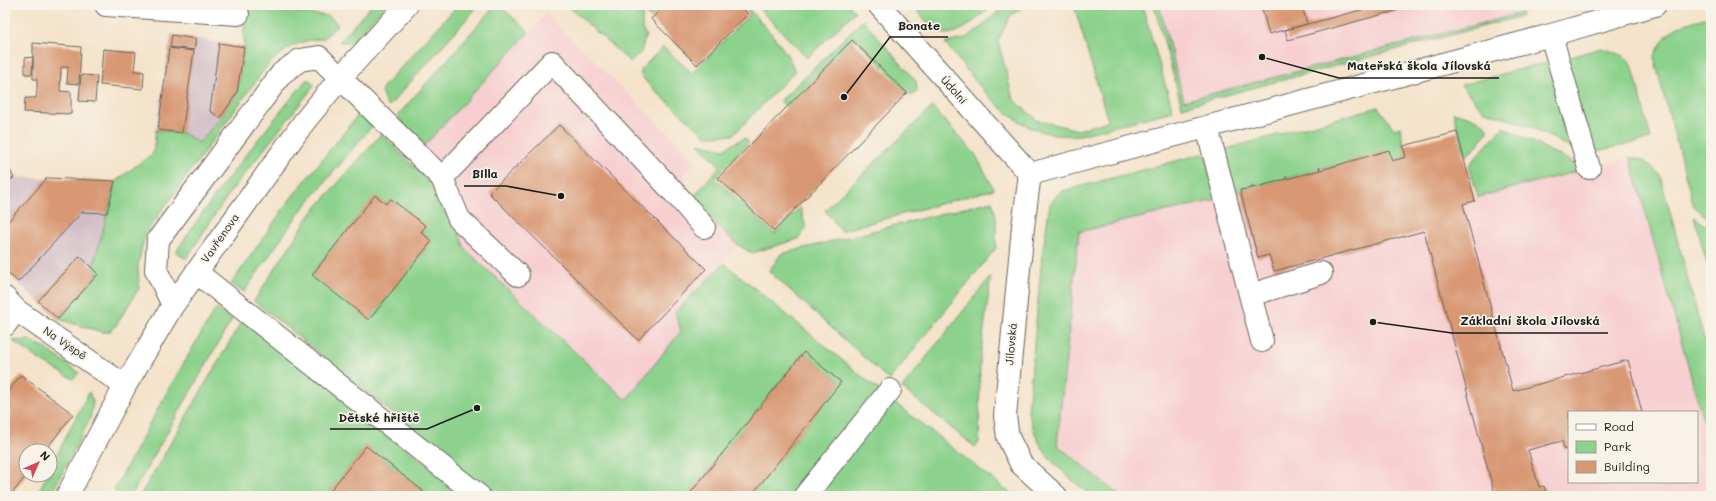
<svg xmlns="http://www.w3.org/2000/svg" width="1716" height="501" font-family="Mali,sans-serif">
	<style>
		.built { fill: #f7cfd1; fill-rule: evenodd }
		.industrial { fill: #d2bdc6 }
		.green { fill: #8cd28c; stroke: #547754; fill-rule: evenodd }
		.building { fill: #d89873 }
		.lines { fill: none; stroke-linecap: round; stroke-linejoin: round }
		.minor-casing { stroke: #686259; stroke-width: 24 }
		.minor { stroke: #fff; stroke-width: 22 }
		.labels { text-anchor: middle; stroke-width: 3.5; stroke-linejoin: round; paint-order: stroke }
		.street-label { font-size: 11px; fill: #1c1c1c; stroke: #f7f3e8 }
		.leader { fill: none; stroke: #1c1c1c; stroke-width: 1.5 }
		.callout-dot { fill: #1c1c1c; stroke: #f7f3e8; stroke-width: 1.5 }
		.callout-label { font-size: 12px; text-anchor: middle; font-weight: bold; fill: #1c1c1c; stroke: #f7f3e8; stroke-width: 3.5; stroke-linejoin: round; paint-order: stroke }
	</style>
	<rect width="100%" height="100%" fill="#f7f3e8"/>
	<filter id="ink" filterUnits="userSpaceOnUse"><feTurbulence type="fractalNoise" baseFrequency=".025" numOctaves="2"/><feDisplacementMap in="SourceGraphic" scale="8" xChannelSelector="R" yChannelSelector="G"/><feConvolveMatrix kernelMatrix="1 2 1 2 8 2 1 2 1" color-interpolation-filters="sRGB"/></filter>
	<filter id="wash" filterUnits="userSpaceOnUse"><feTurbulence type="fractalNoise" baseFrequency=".012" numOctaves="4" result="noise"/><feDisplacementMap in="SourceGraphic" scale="16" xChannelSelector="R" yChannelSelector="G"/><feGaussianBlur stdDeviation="0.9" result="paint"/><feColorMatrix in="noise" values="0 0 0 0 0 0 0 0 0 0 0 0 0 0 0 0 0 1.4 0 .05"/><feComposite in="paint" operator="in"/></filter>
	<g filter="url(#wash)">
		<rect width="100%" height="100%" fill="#f4e3ca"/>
		<!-- built -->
		<path class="built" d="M1159,5h394l-369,97z
			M546,14l151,147 -15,15 10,26 46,43 -63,67 6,19 -55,69 -161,-151 -19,-51 -35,-34 13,-18z
			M1457,132l18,66 155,-41 81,291v48h-590l-64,-51 22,-213 139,-33 22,-7v-2zM1569,412h128v70h-128z"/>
		<!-- industrial -->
		<path class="industrial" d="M171,34l73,13 -7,46 -17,25 -22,25 -16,-10 -26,-3z
			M16,177l99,6 -22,84 5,7 -40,45 -53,-48v-86z"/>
		<!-- green -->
		<path class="green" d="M372,5h14l-34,37h-13z
			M458,5h21l-91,102 -7,-15 3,-6z
			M496,5h3l30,27 -105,114 -15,-15 -12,-15z
			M567,5h76l-1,24 4,6 -5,17 -11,10z
			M648,5h14l-12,13 -3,-3z
			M741,5h4c18,20 40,40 50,66l-62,64 -27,1 -58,-52 -7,-9v-6l22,-22 29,26 58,-59z
			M756,5h93l6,7 -48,46z
			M913,5h22l3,4 5,-4h49c-13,12 -39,40 -59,24 -7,-6 -13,-16 -20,-24z
			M1005,5h21l-16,11 -12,25 15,58 24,21 41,10 30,-9 -34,-116h68l31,106 -93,24c-65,7 -99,-48 -135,-92l19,-4 14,-9z
			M1154,5h5l25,96 337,-88 1,3 -340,91z
			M244,6l85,10 9,9 -15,14c-26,0 -43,13 -60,32l-113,156 -7,16 -5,22 1,23 -24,39 -6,5h-7l-44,-13 40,-45 -5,-7 23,-86 37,-28 3,-23 26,3 17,10 21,-25 17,-25 7,-46z
			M1711,16v204l-17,-13 -40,-149c14,-33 25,-32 57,-42z
			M863,20l53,61 1,11 -6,4 -55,-57 -69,69 -7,-7z
			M1601,48c11,3 24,6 31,16l19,75 -58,13 -29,-93z
			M1552,62l25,89 -48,-25 -46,-16 -22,-25 71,-19z
			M306,80h4l4,6 -86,109 -42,64 -10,-7c39,-61 85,-116 130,-172z
			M932,107l43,47 19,35 -153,42 -16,-21z
			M1378,107l16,22 6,-2 6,30 -14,4 -27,-4 -22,7 -23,5v1l-80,20 1,2 -7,1 -12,-43z
			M1453,112c13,4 29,7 36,18l-15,19 -8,7z
			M359,114l13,12 -73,87 -55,79 -13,-8 57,-82z
			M1503,127l75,38 4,5 -104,27 -9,-32z
			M381,134l65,64 19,51 161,151 55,-69 -6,-19 49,-49 157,129 -84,104h-46l90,-114 -37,-30 -116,144h-193l-241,-195 56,-86zM375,196l11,8 5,-5 34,27 -4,6 11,9 -63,79 -57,-46z
			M744,138l5,4 -34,36 59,56 26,-27 6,21 -8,11 -46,14 -14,-8 -46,-43 4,-8 24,-28 -22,-23 26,6z
			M1202,154l4,2 12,43 -139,33 -22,213 63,51h-28c-35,-29 -53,-39 -64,-85l14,-155 8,-52 10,-12z
			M1630,157l14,4 16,14 51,190v83z
			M992,201l4,15v32l-107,132 -120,-109 12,-17z
			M1694,217l17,12v48z
			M991,276l-11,83 -1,84 -4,4 -73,-59z
			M216,308l16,11 -101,177h-11l-6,-6 54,-100z
			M243,319l224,177h-48l4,-5 -57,-45 -40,50h-186z
			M28,340l16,7 35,26 -6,6 -32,-18 -28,-20z
			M89,392l4,10 -3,17 -40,77h-14l11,-21h3v-7z
			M891,400l123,96h-199z"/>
		<g id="blocks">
			<!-- building -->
			<path class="building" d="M665,5h74l9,9 -51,51 -46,-46z
				M1261,5h41l5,19 -38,10z
				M1380,5h37l-129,35 -3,-10z
				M172,35l24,4 -2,11 -24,-3z
				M852,40l55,53 -133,138 -56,-53z
				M33,43l48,4 -2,37 -12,-1 1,-16h-7l-1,24 11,1v22l-47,-2 1,-14h11l1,-7v-12h-4z
				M219,43l25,4 -7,46 -17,25 -10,-7z
				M169,48l25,3 -12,82 -24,-3z
				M103,49l33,3 -2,19 10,1 -1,17 -43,-4z
				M33,57l-1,17h-7v-16z
				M81,75l16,1 -2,26 -16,-1z
				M559,125l147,144 -68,71 -149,-147z
				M1457,132l18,69 -12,3 50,187 115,-31 14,52h-73v36l-5,2 -2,-9 -34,9 11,37 5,-1 3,10h-52l-71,-265 -150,40 -5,-16 -11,3 -18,-68 12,-2v-3l1,3 33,-9v-3l1,3 33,-9 -1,-3 2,3 68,-20 3,11 14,-4 -3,-11z
				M5,160l9,18 -9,4z
				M47,178l68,3 -8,32 -25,-1 -64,70 -13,-12v-45z
				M375,195l11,9 5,-5 35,27 -5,6 11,9 -63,79 -57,-45z
				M80,256l18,18 -40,45 -20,-18z
				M804,352l37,30 -44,56 -46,58h-63z
				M21,375l52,39 -28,37h-19v25l-16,20h-5v-79l5,-5 -5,-4v-13z
				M366,446l57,45 -4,5h-93z"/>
		</g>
	</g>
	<g filter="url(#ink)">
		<use href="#blocks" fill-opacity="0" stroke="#686259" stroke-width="1"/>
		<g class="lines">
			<!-- minor casing -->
			<g class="minor-casing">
				<path id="minor" d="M106,5l132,9
					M879,5l151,169
					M1551,35l38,133
					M1207,127l55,214
					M1030,174l521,-139 104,-30
					M1030,174l-7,53 -18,189 3,21 13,27 35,32
					M442,178l110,-116 129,138 23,27
					M196,272l283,224
					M1251,295l70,-22
					M5,298l11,12 109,76
					M173,305l-17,-35 2,-30 124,-167 18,-13 19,-3 123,121 17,41 59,56
					M5,325l11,-15
					M67,496l58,-110 48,-81 131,-183 37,-45 66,-72
					M805,496l85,-106"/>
			</g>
			<!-- minor -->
			<use href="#minor" class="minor"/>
		</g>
	</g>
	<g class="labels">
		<!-- street labels -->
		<g class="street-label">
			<text transform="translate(954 90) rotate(48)" y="4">Údolní</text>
			<text transform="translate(220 238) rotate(-55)" y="4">Vavřenova</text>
			<text transform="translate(65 343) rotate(34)" y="4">Na Výspě</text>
			<text transform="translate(1011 344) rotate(-85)" y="4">Jílovská</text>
		</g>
	</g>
	<!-- callouts -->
	<path class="leader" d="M844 97L890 37H948M1262 57L1339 78H1499M561 196L506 186H464M1373 322L1452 333H1608M477 408L427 429H330"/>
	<g class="callout-dot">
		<circle cx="844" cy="97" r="4"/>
		<circle cx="1262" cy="57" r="4"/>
		<circle cx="561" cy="196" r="4"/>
		<circle cx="1373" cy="322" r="4"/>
		<circle cx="477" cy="408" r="4"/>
	</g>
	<g class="callout-label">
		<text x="919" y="30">Bonate</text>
		<text x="1419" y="70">Mateřská škola Jílovská</text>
		<text x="485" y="178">Billa</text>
		<text x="1530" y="325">Základní škola Jílovská</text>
		<text x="379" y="422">Dětské hřiště</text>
	</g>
	<!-- margin -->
	<rect width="1716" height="501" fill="none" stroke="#f7f3e8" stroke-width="20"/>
	<!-- legend -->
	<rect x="1568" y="411" width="130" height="72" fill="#f7f3e8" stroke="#9f9d96"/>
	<rect x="1576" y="424" width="20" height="6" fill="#ffffff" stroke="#9f9d96"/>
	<text x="1604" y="431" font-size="12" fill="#1c1c1c">Road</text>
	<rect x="1576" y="441" width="20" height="12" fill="#8cd28c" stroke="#9f9d96"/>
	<text x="1604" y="451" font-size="12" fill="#1c1c1c">Park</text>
	<rect x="1576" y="461" width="20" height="12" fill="#d89873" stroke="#9f9d96"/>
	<text x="1604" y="471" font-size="12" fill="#1c1c1c">Building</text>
	<!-- north arrow -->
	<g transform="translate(38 463) rotate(45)"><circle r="19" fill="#f7f3e8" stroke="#9f9d96"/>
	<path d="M0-3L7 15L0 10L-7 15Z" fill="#d1495b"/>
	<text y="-6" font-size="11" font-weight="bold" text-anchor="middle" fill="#1c1c1c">N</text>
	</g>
</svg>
